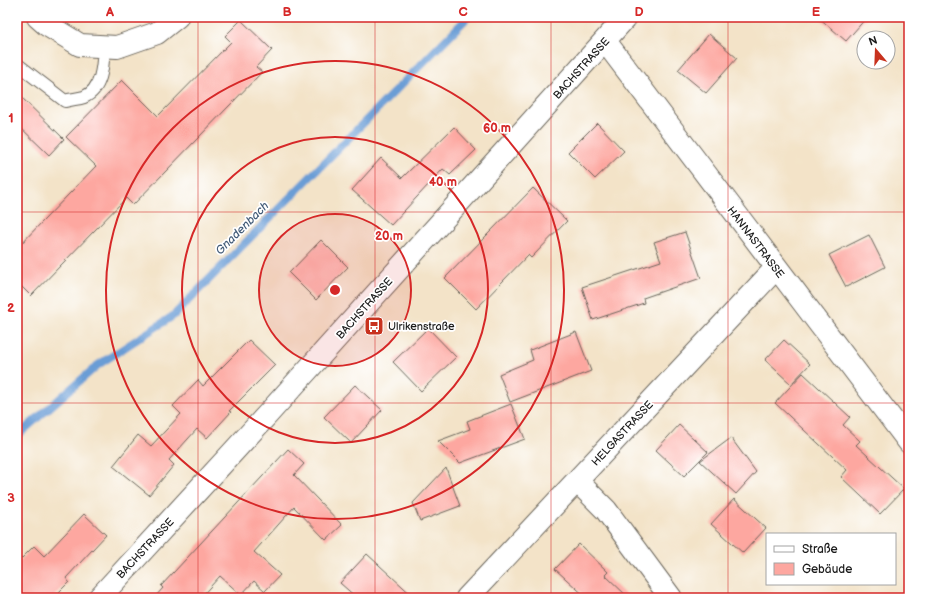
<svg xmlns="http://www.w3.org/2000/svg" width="926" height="615" font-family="'Balsamiq Sans',sans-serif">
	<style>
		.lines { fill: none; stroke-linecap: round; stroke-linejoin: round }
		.stream { stroke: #6a9dd5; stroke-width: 8 }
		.building { fill: #fda7a0 }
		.service-casing { stroke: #676258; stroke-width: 14 }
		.minor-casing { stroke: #676258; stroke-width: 24 }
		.service { stroke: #fff; stroke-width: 12 }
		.minor { stroke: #fff; stroke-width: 22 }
		.grid { fill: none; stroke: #d62828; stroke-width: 1; stroke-opacity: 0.55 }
		.ring { fill: none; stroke: #d62828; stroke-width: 2 }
		.labels { text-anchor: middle; stroke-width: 3.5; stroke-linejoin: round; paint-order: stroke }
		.street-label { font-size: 11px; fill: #1c1c1c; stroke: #fff }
		.poi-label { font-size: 11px; fill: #1c1c1c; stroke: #fff; text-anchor: start }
		.water-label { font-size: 12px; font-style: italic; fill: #435c78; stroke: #fff }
		.centre { fill: #d62828; stroke: #fff; stroke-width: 2 }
		.ring-label { font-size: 12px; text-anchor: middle; font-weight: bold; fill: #d62828; stroke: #fff; stroke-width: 3.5; stroke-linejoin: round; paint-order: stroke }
		.neatline { fill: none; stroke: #d62828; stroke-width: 1.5 }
		.grid-label { font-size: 13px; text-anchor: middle; font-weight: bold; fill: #d62828 }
	</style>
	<rect width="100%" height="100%" fill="#fff"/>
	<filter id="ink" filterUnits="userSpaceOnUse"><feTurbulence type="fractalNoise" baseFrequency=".025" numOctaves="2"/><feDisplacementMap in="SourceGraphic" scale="8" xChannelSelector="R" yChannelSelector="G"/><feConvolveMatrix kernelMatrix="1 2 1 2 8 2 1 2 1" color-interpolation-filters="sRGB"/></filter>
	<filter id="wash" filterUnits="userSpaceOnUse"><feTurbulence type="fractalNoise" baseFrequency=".012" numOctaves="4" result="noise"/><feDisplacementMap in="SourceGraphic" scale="16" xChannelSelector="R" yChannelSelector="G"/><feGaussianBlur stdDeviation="0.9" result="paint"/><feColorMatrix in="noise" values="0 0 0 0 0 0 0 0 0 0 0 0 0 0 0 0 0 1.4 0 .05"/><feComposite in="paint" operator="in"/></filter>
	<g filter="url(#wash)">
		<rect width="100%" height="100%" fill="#f3e3c8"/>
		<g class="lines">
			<!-- stream -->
			<path class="stream" d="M17,436l81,-71 75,-49 295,-299"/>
		</g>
		<g id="blocks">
			<!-- building -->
			<path class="building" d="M818,17h49l-21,24z
				M241,20l31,30 -16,17 6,5 -129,133 -7,-7 -95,98 -14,-14v-34l79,-82 -30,-29 56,-57 36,36 73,-74 -6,-6z
				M709,34l28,24 -31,35 -28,-23z
				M17,93l47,46 -15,16 -32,-31z
				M597,123l27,28 -29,28 -27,-27z
				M454,127l22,23 -26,25 -7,-6 -52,56 -39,-35 29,-32 21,20z
				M533,188l34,33 -36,37 -3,-3 -52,54 -31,-31z
				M685,232l16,46 -58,20 1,5 -51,17 -11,-33 79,-26 -7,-19z
				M869,235l16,32 -39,20 -17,-32z
				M321,240l27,27 -32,33 -27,-27z
				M428,328l28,29 -35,34 -28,-29z
				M576,332l15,39 -81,31 -11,-28 34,-14 -3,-10z
				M249,340l26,25 -46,46 2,1 -24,26 -10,-9 -28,31 5,5 -25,30 -36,-29 25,-31 13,11 30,-32 -8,-8 25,-26 5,6z
				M784,340l26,24 -19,20 -26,-24z
				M803,373l47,44 -7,8 17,16 -4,4 48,44 -24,25 -39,-37 6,-7 -72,-67z
				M355,385l27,25 -31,33 -27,-26z
				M511,404l14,35 -65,24 -22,-22 32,-12 -3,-8z
				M679,425l29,27 -24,24 -28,-26z
				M731,438l25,34 -20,22 -36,-33z
				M288,449l16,15 -10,11 48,50 -16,15 -32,-33 -40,45 26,23 -15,16 -11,-10 -13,14 -21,-19 -20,22h-46l9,-10 -2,-2z
				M446,468l14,38 -40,15 -7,-18z
				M734,499l32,29 -23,25 -32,-29z
				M84,514l22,21 -40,43 3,4 -16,16h-36v-35l17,-17 10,10z
				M579,544l29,28 -3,3 24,23h-42l-32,-29z
				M367,554l48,44h-58l-17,-15z"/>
		</g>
	</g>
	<g filter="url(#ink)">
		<use href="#blocks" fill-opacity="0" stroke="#676258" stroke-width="1"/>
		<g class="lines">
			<!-- service casing -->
			<g class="service-casing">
				<path id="service" d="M17,64l48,37c6,-2 13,-2 19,-4 19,-8 19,-34 20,-51"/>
			</g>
			<!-- minor casing -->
			<g class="minor-casing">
				<path id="minor" d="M38,17l9,8 33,20 37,2 40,-14 20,-16
					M605,41l304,401
					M577,481l29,29 65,88
					M99,598l168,-183 359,-398
					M467,598l309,-330"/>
			</g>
			<!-- service -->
			<use href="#service" class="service"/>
			<!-- minor -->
			<use href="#minor" class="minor"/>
		</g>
	</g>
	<!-- grid -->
	<path class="grid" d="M198,17v581M375,17v581M551,17v581M728,17v581M17,212h892M17,403h892"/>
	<!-- distance rings -->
	<circle cx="335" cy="290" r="76" fill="#d62828" fill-opacity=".12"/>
	<g class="ring">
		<circle cx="335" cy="290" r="76"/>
		<circle cx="335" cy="290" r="153"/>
		<circle cx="335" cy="290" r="229"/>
	</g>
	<!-- icons -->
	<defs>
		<g id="bus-square" transform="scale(1)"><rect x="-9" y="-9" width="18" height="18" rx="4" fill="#c8321e" stroke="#fff"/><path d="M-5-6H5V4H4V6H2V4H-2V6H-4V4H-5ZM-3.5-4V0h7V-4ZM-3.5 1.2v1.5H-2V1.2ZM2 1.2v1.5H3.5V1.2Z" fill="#fff"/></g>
	</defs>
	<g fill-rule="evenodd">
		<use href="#bus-square" x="374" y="326"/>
	</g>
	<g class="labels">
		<!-- street labels -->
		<g class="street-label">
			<text transform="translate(581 68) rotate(-48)" y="4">BACHSTRASSE</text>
			<text transform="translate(756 242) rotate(53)" y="4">HANNASTRASSE</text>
			<text transform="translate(364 308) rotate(-48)" y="4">BACHSTRASSE</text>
			<text transform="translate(622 433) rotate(-47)" y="4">HELGASTRASSE</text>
			<text transform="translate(145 548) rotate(-47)" y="4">BACHSTRASSE</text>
		</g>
		<!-- poi labels -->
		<g class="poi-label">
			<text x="388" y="330">Ulrikenstraße</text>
		</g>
		<!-- water labels -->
		<g class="water-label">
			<text transform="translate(242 228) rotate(-45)" y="4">Gnadenbach</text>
		</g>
	</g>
	<circle cx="335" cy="290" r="6" class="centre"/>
	<g class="ring-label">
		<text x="497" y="132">60 m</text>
		<text x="443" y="186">40 m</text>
		<text x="389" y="240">20 m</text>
	</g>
	<!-- margin -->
	<rect width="926" height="615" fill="none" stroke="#fff" stroke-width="44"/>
	<!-- legend -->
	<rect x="766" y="533" width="130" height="52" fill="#ffffff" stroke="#a4a4a4"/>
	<rect x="774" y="546" width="20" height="6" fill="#ffffff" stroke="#a4a4a4"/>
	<text x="802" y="553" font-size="12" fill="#1c1c1c">Straße</text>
	<rect x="774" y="563" width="20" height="12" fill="#fda7a0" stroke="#a4a4a4"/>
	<text x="802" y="573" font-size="12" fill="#1c1c1c">Gebäude</text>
	<!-- north arrow -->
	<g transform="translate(876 50) rotate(341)"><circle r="19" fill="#ffffff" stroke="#a4a4a4"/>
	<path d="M0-3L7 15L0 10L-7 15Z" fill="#c8321e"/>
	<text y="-6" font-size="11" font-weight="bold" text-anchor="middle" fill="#1c1c1c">N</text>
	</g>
	<rect x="22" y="22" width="882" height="571" class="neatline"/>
	<g class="grid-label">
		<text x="110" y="16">A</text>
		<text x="287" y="16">B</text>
		<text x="463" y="16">C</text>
		<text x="639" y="16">D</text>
		<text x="816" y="16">E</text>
		<text x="11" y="122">1</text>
		<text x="11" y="312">2</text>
		<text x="11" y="502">3</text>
	</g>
</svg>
